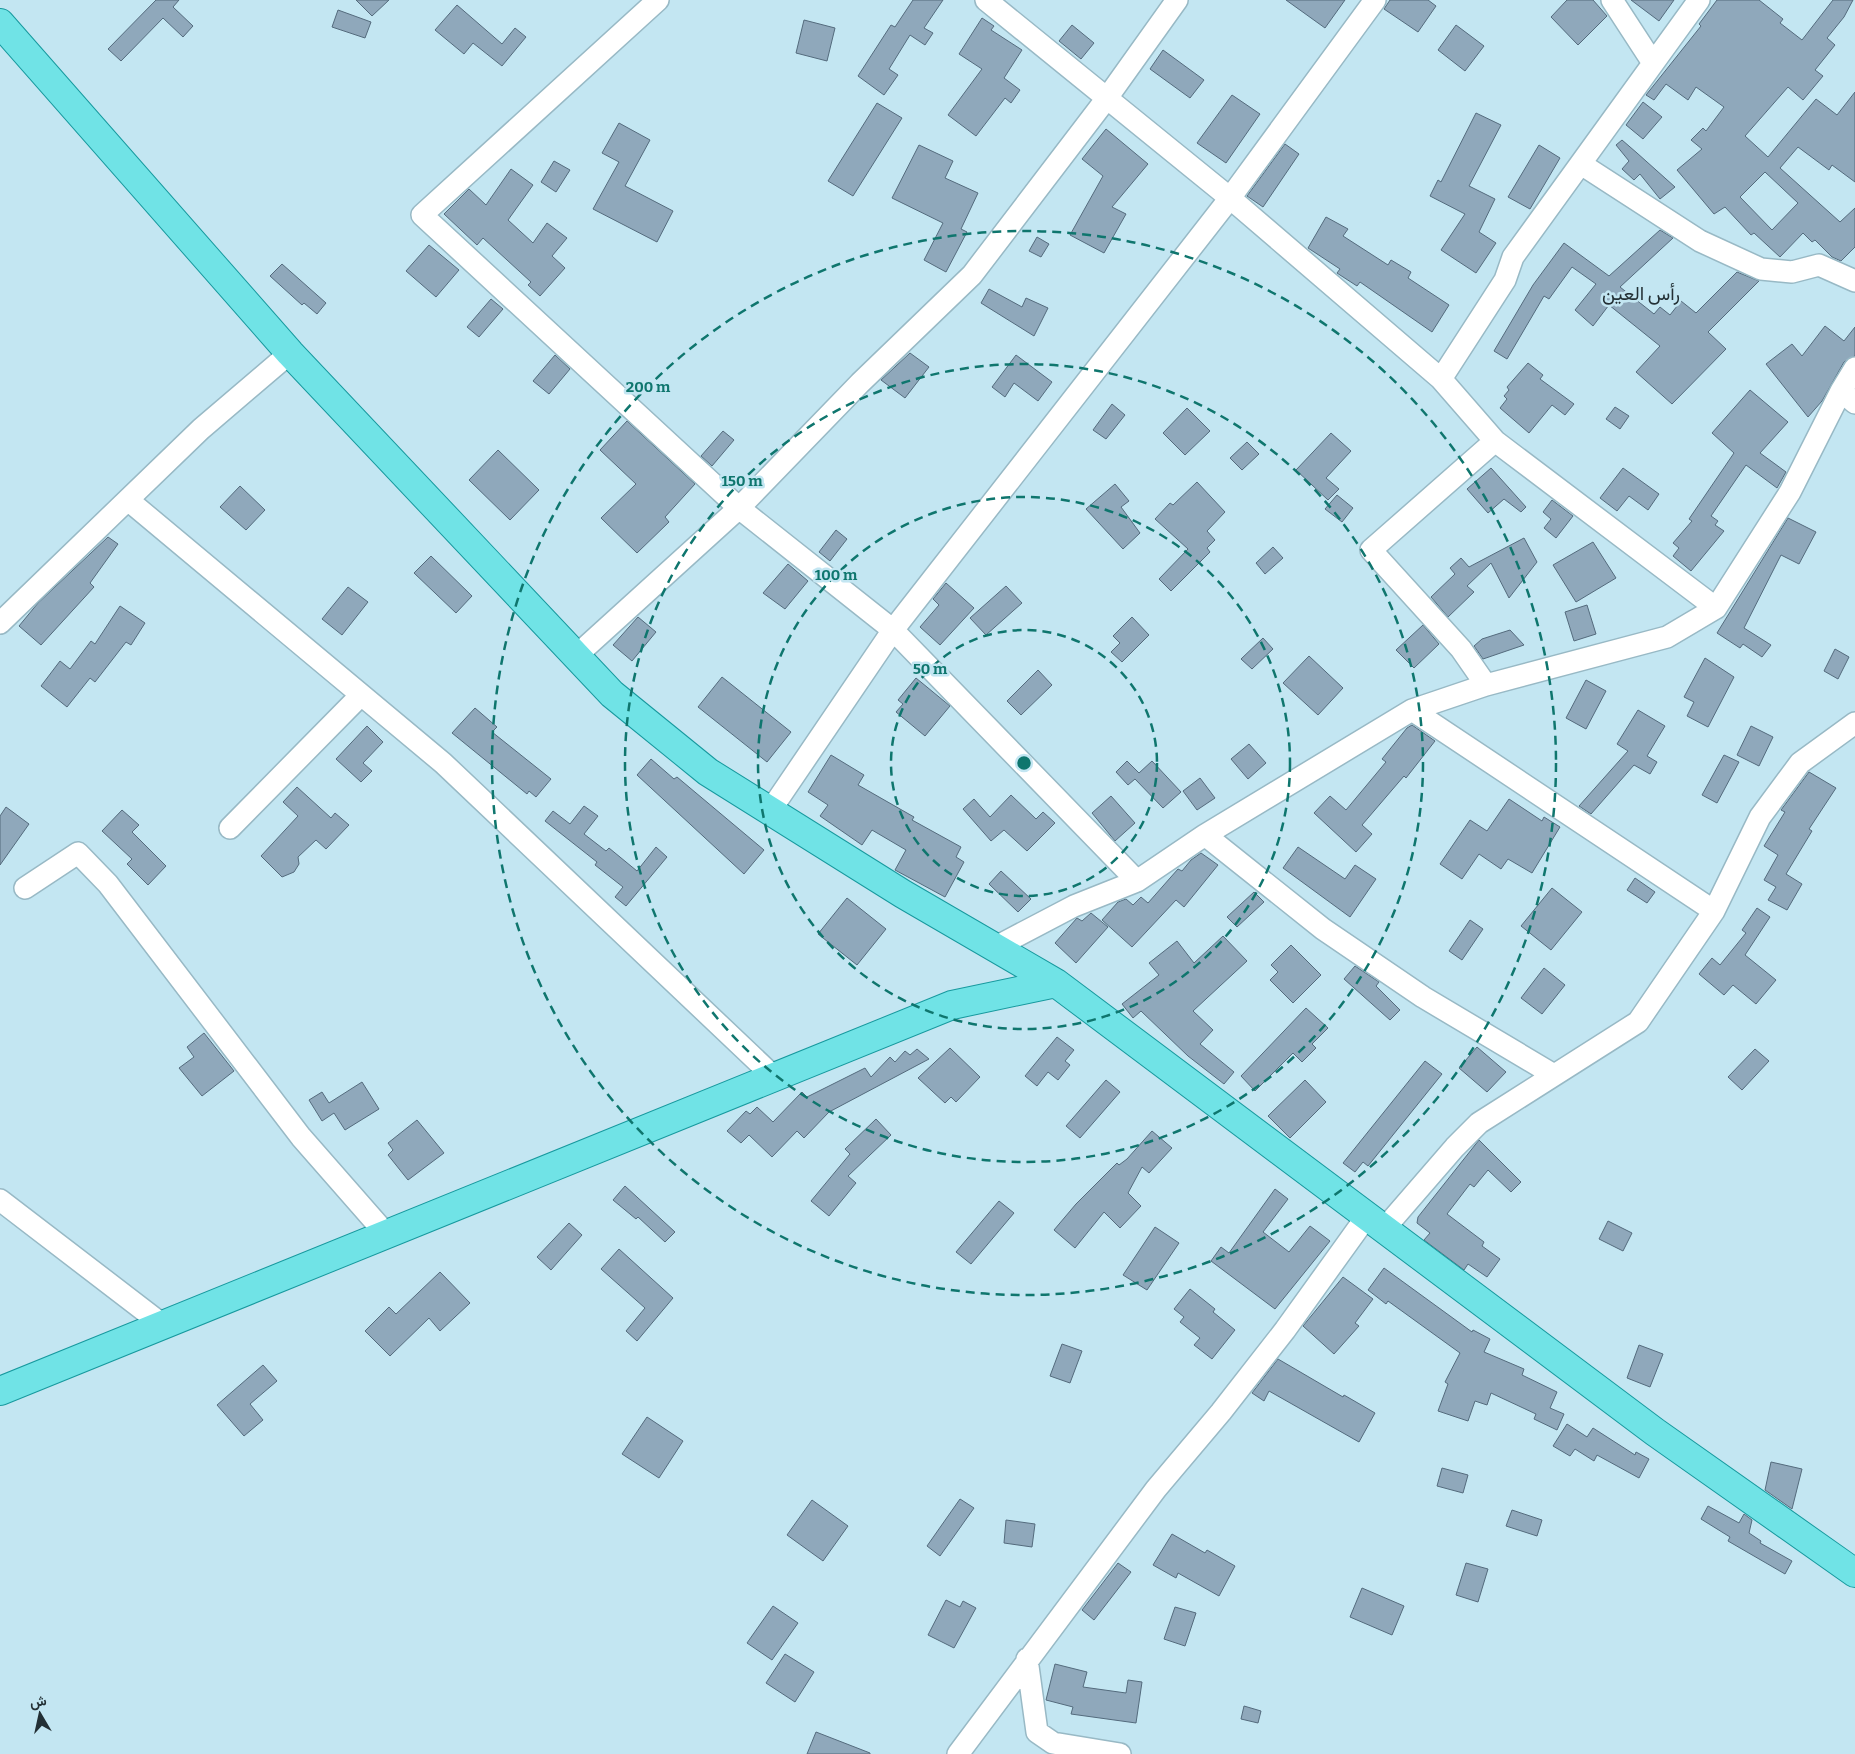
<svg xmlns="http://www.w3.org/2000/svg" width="1855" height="1754" font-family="Bitter,Vazirmatn,serif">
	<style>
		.building { fill: #8fa8bb; stroke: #546b7d; fill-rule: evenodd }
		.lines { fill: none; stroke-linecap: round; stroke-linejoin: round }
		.minor-casing { stroke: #98b9c5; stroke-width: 24 }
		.major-casing { stroke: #17999e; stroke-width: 30 }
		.minor { stroke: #fff; stroke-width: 21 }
		.major { stroke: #70e3e6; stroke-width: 28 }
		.ring { fill: none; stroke: #0f766e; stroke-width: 2.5; stroke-dasharray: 9 6 }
		.labels { text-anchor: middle; stroke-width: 5; stroke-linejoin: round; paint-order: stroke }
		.quarter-label { font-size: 19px; fill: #233035; stroke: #c3e6f2 }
		.centre { fill: #0f766e; stroke: #c3e6f2; stroke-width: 2.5 }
		.ring-label { font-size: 15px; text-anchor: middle; font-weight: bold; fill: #0f766e; stroke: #c3e6f2; stroke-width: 5; stroke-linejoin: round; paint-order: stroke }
	</style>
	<rect width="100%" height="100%" fill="#c3e6f2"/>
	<!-- building -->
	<path class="building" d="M156,0h23l-6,7 20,19 -10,11 -20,-19 -42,43 -13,-12z
		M356,0h33l-17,16z
		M913,0h30l-19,28 9,5 -8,12 -15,-10 -21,34 9,6 -14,20 -26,-19 33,-51 4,2z
		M1286,0h59l-20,28z
		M1390,0h38l8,6 -18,26 -34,-23z
		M1567,0h26l14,16 -29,29 -27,-28z
		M1631,0h43l-15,21z
		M1717,0h42l24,19 -3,4 22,17 31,-40h20l-9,17 -17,21 8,7 -20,25 8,6 -20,24 -15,-13 -43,49 23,21 48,-58 21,16 18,-23v90l-23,-17 -3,5 -31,-23 -18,21 60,54 15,-14v39l-14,14 -9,-4 -17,-17 -3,2 -9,-9 -23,24 -26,-24 -3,2 -26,-28 -11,7 -37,-44 25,-21 -11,-9 12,-12 3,3 18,-24 -28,-20 -8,13 -22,-16 -12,16 -8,-5 55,-69 -2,-2zM1765,172l33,31 -26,27 -32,-33z
		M457,5l45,39 13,-16 11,9 -24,29 -29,-23 -9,11 -29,-24z
		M338,10l33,12 -6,16 -33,-11z
		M982,18l12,8 -3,4 31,20 -18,28 16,12 -9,13 -6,-5 -29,38 -28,-21 34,-46 -23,-15z
		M804,20l31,8 -8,33 -31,-8z
		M1072,25l22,18 -13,16 -22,-18z
		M1456,25l28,21 -19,25 -27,-21z
		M1163,50l41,30 -14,18 -40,-29z
		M1232,95l28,19 -34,49 -29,-20z
		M1643,102l19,15 -19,22 -17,-14z
		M877,103l25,15 -49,78 -25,-15z
		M1476,113l25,12 -32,61 26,13 -16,33 17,11 -20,30 -35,-23 24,-36 -35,-18 8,-16 3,2z
		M619,123l31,17 -25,46 48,25 -16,31 -64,-33 26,-47 -17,-9z
		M1106,129l42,35 -36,43 14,7 -22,39 -34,-18 33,-59 -21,-17z
		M1622,140l15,13 38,34 -15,12 -20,-25 -6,6 -12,-11 7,-8 -13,-16z
		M1285,144l14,10 -36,53 -16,-11z
		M919,145l34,16 -8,17 33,15 -17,36 6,3 -21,40 -22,-12 19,-37 -51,-25z
		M1539,145l21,13 -30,51 -22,-12z
		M554,161l16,9 -14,22 -15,-10z
		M511,169l22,16 -25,35 25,23 14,-20 20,15 -15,18 13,12 -25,28 -12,-11 3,-3 -48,-44 -6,7 -33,-31 25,-25 17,16z
		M1326,217l22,12 -5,7 45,29 3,-5 20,12 -3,6 41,27 -17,27 -72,-50 -3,4 -17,-11 -3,-2 3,-4 -32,-21z
		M1660,230l13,8 -53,49 34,27 6,-7 10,8 11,-14 15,12 41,-41 22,9 -51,51 18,17 -54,55 -36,-32 24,-26 -51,-41 -16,21 -18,-16 21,-26 -24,-17 -23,32 -5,-3 -37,63 -13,-8 39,-66 31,-42 45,33z
		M1037,237l12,7 -8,13 -12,-6z
		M429,245l30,25 -23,27 -30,-26z
		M282,264l44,39 -9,11 -13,-11 -2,2 -32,-29z
		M989,289l33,18 4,-9 22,10 -14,28 -53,-33z
		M491,299l12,10 -24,28 -12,-10z
		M1825,326l19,15 11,-14v29l-11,6 -22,39 -14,16 -42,-53 26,-20 10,12z
		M910,353l19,14 -24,31 -24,-18z
		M555,355l15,14 -21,25 -16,-13z
		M1016,355l36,27 -14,19 -24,-18 -9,14 -13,-10z
		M1528,363l15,12 -3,4 34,25 -9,11 -13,-10 -23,28 -29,-25 7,-9 -3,-3 5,-6 -2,-3z
		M1750,390l38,32 -28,31 26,19 -9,16 -31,-23 -35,51 7,5 -3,4 9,6 -33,40 -18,-15 6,-8 -6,-5 19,-22 -3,-2 45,-66 -22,-20z
		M1112,404l13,11 -19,24 -13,-9z
		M1615,407l14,9 -9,13 -14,-10z
		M1187,408l23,23 -25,24 -22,-22z
		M627,421l68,63 -30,33 4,5 -32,31 -36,-35 35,-34 -36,-34z
		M723,431l11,9 -22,26 -11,-10z
		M1331,433l20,18 -25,27 13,11 -11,11 -32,-30z
		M1247,442l12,12 -17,16 -12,-12z
		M498,450l41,40 -29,30 -41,-40z
		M1491,468l35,39 -5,5 -17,-13 -16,14 -21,-24z
		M1623,468l36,26 -11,16 -19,-14 -12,15 -17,-13z
		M1197,482l28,30 -18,19 8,9 -8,8 3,4 -39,39 -12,-12 29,-30 -33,-30 15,-16 3,2z
		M1115,484l14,17 -8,6 19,26 -17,16 -37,-40z
		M240,486l25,24 -19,20 -26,-23z
		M1337,495l16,13 -11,14 -17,-13z
		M1552,500l21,16 -17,22 -12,-10 7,-9 -8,-7z
		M1788,518l28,14 -17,32 -18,-9 -37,73 27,17 -9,12 -19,-13 -3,4 -23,-15z
		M836,530l11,9 -17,22 -11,-9z
		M108,537l10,7 -28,39 4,4 -53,58 -22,-19 19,-23z
		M1524,538l13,24 -28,36 -18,-35 -24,23 7,6 -26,25 -17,-20 24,-23 -5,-6 11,-10 8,9z
		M1593,542l23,36 -40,24 -23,-37z
		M1273,547l10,11 -18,16 -9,-11z
		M431,556l41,40 -16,17 -42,-40z
		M788,564l20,17 -23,28 -22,-16z
		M946,583l28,25 -34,37 -20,-18 19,-22 -6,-6z
		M1006,586l16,17 -36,32 -16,-17z
		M348,587l20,15 -26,33 -20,-16z
		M1587,605l9,29 -22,7 -9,-29z
		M120,606l25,17 -14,22 -5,-3 -31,40 -5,-4 -23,29 -26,-21 19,-25 10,8 21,-28 4,3z
		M638,617l18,15 -24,29 -19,-16z
		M1132,617l17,18 -27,27 -11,-10 9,-9 -7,-7z
		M1423,625l16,19 -25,24 -18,-18z
		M1510,630l14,15 -41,14 -9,-13 8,-7z
		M1263,638l10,11 -21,20 -11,-10z
		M1835,649l14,8 -11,22 -14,-8z
		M1309,656l34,32 -25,27 -35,-32z
		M1705,658l29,19 -26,50 -21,-11 7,-14 -10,-5z
		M1038,670l14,15 -31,30 -14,-14z
		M722,677l69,55 -24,30 -69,-55z
		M916,678l34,28 -25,30 -29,-24 7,-8 -5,-4z
		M1586,680l20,11 -20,38 -20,-11z
		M475,708l22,19 -5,5 59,47 -15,18 -7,-6 -2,3 -75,-61z
		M1638,710l27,16 -18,30 10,6 -7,12 -16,-9 -43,49 -12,-8 49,-55 -11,-7z
		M1412,725l23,16 -29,37 -2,-2 -42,49 10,9 -16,18 -42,-39 16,-17 16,14 40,-48 -4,-3 25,-31z
		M367,726l16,16 -20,21 9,8 -11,11 -25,-23z
		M1751,726l22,11 -14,29 -22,-11z
		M1249,744l17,19 -18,16 -17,-20z
		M831,755l33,20 -6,10 56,32 -2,3 49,27 -5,10 8,5 -19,35 -50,-27 11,-20 -34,-20 -10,15 -42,-29 8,-11 -20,-13z
		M1724,755l15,7 -22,41 -15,-8z
		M651,759l23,20 3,-2 87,73 -20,24 -107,-99z
		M1127,761l12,12 13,-12 29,31 -18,16 -28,-29 -7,6 -12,-13z
		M1809,772l27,16 -27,41 3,2 -26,43 16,10 -15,26 -19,-10 8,-13 -12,-7 14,-25 -14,-9 21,-34 -4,-2z
		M1200,778l15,20 -18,12 -14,-19z
		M297,787l34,31 4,-5 14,12 -23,24 -10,-9 -18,17 1,7 -5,8 -12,5 -21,-21 37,-40 -15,-14z
		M1011,795l25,24 7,-7 12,11 -28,28 -23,-21 -13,11 -28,-32 11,-10 16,18z
		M1111,796l24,27 -20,18 -23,-28z
		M1509,799l33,22 2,-4 16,10 -28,46 -24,-14 -7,10 -22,-15 -17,25 -22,-15 30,-44 17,11z
		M584,806l14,10 -14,18 22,17 3,-3 28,23 19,-24 11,10 -41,49 -11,-9 8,-10 -28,-22 2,-3 -52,-41 8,-10 17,13z
		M6,807l23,17 -29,41v-49z
		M122,810l17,15 -7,7 34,34 -18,19 -21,-21 5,-5 -30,-28z
		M1298,847l47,32 10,-14 21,14 -26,38 -67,-49z
		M1201,853l17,12 -34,42 -8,-7 -44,47 -30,-27 16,-18 8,-3 7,6 8,-8 7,6 30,-34 4,2 9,-11z
		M1001,871l30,28 -13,13 -29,-28z
		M1635,878l20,14 -8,11 -20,-13z
		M1552,888l30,24 -31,38 -30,-24z
		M1254,892l10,10 -27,25 -10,-10z
		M847,898l39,31 -29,36 -39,-31z
		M1757,908l13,9 -25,38 31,25 -20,24 -23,-19 -9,10 -25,-21 13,-16 8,7 26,-32 -4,-3z
		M1091,913l17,14 -32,36 -21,-20 22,-25 5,3z
		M1470,920l13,9 -21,31 -13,-9z
		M1223,936l24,25 -54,50 20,19 -13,14 34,28 -10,12 -36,-28 -47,-45 -8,7 -11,-14 37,-29 -10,-12 28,-22 17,22z
		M1291,945l30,30 -28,28 -23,-23 8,-8 -7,-7z
		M1355,966l24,16 -3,4 24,24 -10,10 -46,-41z
		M1544,968l21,17 -23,29 -21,-16z
		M1306,1008l22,20 -16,16 4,4 -14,14 -9,-9 -38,38 -14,-15z
		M204,1033l30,38 -32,25 -23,-28 15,-11 -7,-10z
		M1057,1037l17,13 -9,11 5,4 -12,15 -10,-8 -11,14 -12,-10z
		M1477,1047l29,25 -19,20 -28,-24z
		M950,1048l30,29 -24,25 -5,-5 -6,6 -27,-25z
		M917,1049l12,10 -100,53 -25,26 -7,-7 -25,26 -23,-22 -8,8 -14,-12 19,-20 4,3 7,-7 16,15 29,-30 5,5 58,-29 6,9 19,-20 5,5 10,-11 5,4z
		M1755,1049l14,12 -27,29 -14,-13z
		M1425,1061l17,13 -74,92 -5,-4 -8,10 -12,-9z
		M1106,1080l14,12 -40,46 -14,-12z
		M1305,1080l21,22 -36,36 -22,-22z
		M362,1082l17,27 -34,21 -11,-17 -12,8 -13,-21 13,-8 7,11z
		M876,1119l15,16 -43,41 8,7 -27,33 -18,-15 39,-47 -5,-5z
		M417,1120l27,33 -36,27 -20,-25 5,-5 -5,-7z
		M1152,1131l20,17 -23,25 -7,-6 -14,26 13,13 -21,22 -16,-16 -29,36 -21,-18 22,-26 41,-41 2,2 8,-6z
		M1479,1140l42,42 -10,10 -23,-22 -14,17 -4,-3 -23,30 37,28 -2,4 18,13 -13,18 -19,-13 -4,6 -40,-30 6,-7 -13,-10 1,-6z
		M625,1186l50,46 -10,10 -27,-25 -2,2 -23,-19z
		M1275,1189l13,10 -25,33 26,20 21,-26 20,15 -55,68 -64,-48 10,-14 8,6z
		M999,1201l15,12 -43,51 -15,-12z
		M1608,1221l24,12 -9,18 -24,-12z
		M569,1223l13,12 -31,35 -14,-13z
		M1155,1227l24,16 -32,47 -24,-15z
		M619,1249l54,49 -36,43 -11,-10 19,-23 -44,-39z
		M1384,1268l88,64 1,-2 17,9 -6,13 40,17 -2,6 35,17 -7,16 14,6 -7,16 -23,-11 2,-5 -45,-21 -4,12 -12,-4 -7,20 -30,-10 10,-27 -3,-2 15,-29 -72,-52 -2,3 -18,-14z
		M440,1272l30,31 -30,28 -11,-13 -39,38 -25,-25 24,-24 7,7z
		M1343,1277l30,22 -18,24 4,3 -25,28 -31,-28z
		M1190,1289l25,20 -2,3 22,18 -23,29 -18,-14 6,-7 -20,-16 4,-5 -10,-8z
		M1062,1344l20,7 -12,32 -20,-7z
		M1639,1345l24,9 -13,33 -23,-9z
		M1278,1359l65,38 1,-2 31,18 -16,29 -90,-51 -5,10 -12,-8z
		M263,1365l14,16 -27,23 13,16 -19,16 -27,-31z
		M647,1417l36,24 -24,37 -37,-24z
		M1567,1424l20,13 6,-9 42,27 1,-3 13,7 -10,19 -42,-23 -3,6 -19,-12 -5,7 -17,-10z
		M1771,1462l31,7 -10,40 -27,-19z
		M1442,1468l26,7 -5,18 -26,-7z
		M960,1499l14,9 -34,48 -13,-10z
		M812,1500l36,26 -25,35 -36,-26z
		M1708,1506l31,17 5,-9 8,6 -3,13 12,8 -1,2 32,18 -7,13 -57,-33 2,-4 -29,-18z
		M1512,1510l30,10 -5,16 -31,-10z
		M1006,1520l29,4 -3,23 -28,-4z
		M1172,1534l33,19 2,-3 28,16 -16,30 -41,-23 -2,5 -23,-13z
		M1118,1563l13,9 -37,48 -12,-10z
		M1466,1563l22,6 -10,33 -22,-7z
		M1362,1588l42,18 -12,29 -42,-18z
		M946,1600l14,7 3,-6 13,7 -22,40 -26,-13z
		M773,1606l25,17 -26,37 -25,-17z
		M1175,1607l21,6 -11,33 -21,-7z
		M785,1654l29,18 -19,30 -29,-19z
		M1055,1664l32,8 -4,15 43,6 2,-13 14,2 -6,41 -65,-9 2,-7 -27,-7z
		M1244,1706l17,5 -3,12 -17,-4z
		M816,1732l54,21v1h-63z"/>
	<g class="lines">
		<!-- minor casing -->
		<g class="minor-casing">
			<path id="minor" d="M658,0l-236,215 317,293 154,122 244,251
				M986,0l244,198 211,181 54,62
				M1612,0l41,63
				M1581,164l119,77 61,28 31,3 27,-7 36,16
				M1855,368l-14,23 14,12
				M1441,379l64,-99 8,-23 186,-257
				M128,500l315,263 331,314
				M0,623l201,-194 89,-76
				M577,655l162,-147 121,-125 112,-108 135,-177 70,-98
				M1486,685l-25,-36 -90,-99 124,-109 221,167
				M1412,710l302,201
				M770,811l123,-181 337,-432 145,-198
				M230,828l131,-133
				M1205,835l118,94 100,68 131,78
				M25,888l53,-35 30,31 193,253 85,97
				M994,948l80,-42 63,-25 68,-46 207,-125 74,-25 181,-48 49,-29 74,-116 51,-101
				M0,1200l163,125
				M1384,1229l71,-82 24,-24 159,-101 76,-111 46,-94 40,-54 55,-40
				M1027,1659l10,73 16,11 67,11
				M958,1754l198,-265 65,-77 64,-82 82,-114"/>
		</g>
		<!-- major casing -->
		<g class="major-casing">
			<path id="major" d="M0,23l290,330 322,341 96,78 195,122 153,89 599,449 200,141
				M0,1391l952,-386 104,-22"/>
		</g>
		<!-- minor -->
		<use href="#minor" class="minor"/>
		<!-- major -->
		<use href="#major" class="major"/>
	</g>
	<!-- distance rings -->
	<g class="ring">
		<circle cx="1024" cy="763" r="133"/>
		<circle cx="1024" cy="763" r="266"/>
		<circle cx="1024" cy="763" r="399"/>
		<circle cx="1024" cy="763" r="532"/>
	</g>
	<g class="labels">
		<!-- quarter labels -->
		<g class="quarter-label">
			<text x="1641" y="300">رأس العين</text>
		</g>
	</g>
	<circle cx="1024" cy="763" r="8" class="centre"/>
	<g class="ring-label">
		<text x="648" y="392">200 m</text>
		<text x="742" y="486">150 m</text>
		<text x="836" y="580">100 m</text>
		<text x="930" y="674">50 m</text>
	</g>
	<!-- north arrow -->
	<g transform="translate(40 1714) rotate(351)" stroke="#c3e6f2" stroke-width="4" paint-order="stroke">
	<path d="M0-4L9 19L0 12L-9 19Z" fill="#233035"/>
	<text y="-8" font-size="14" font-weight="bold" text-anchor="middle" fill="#233035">ش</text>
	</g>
</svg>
